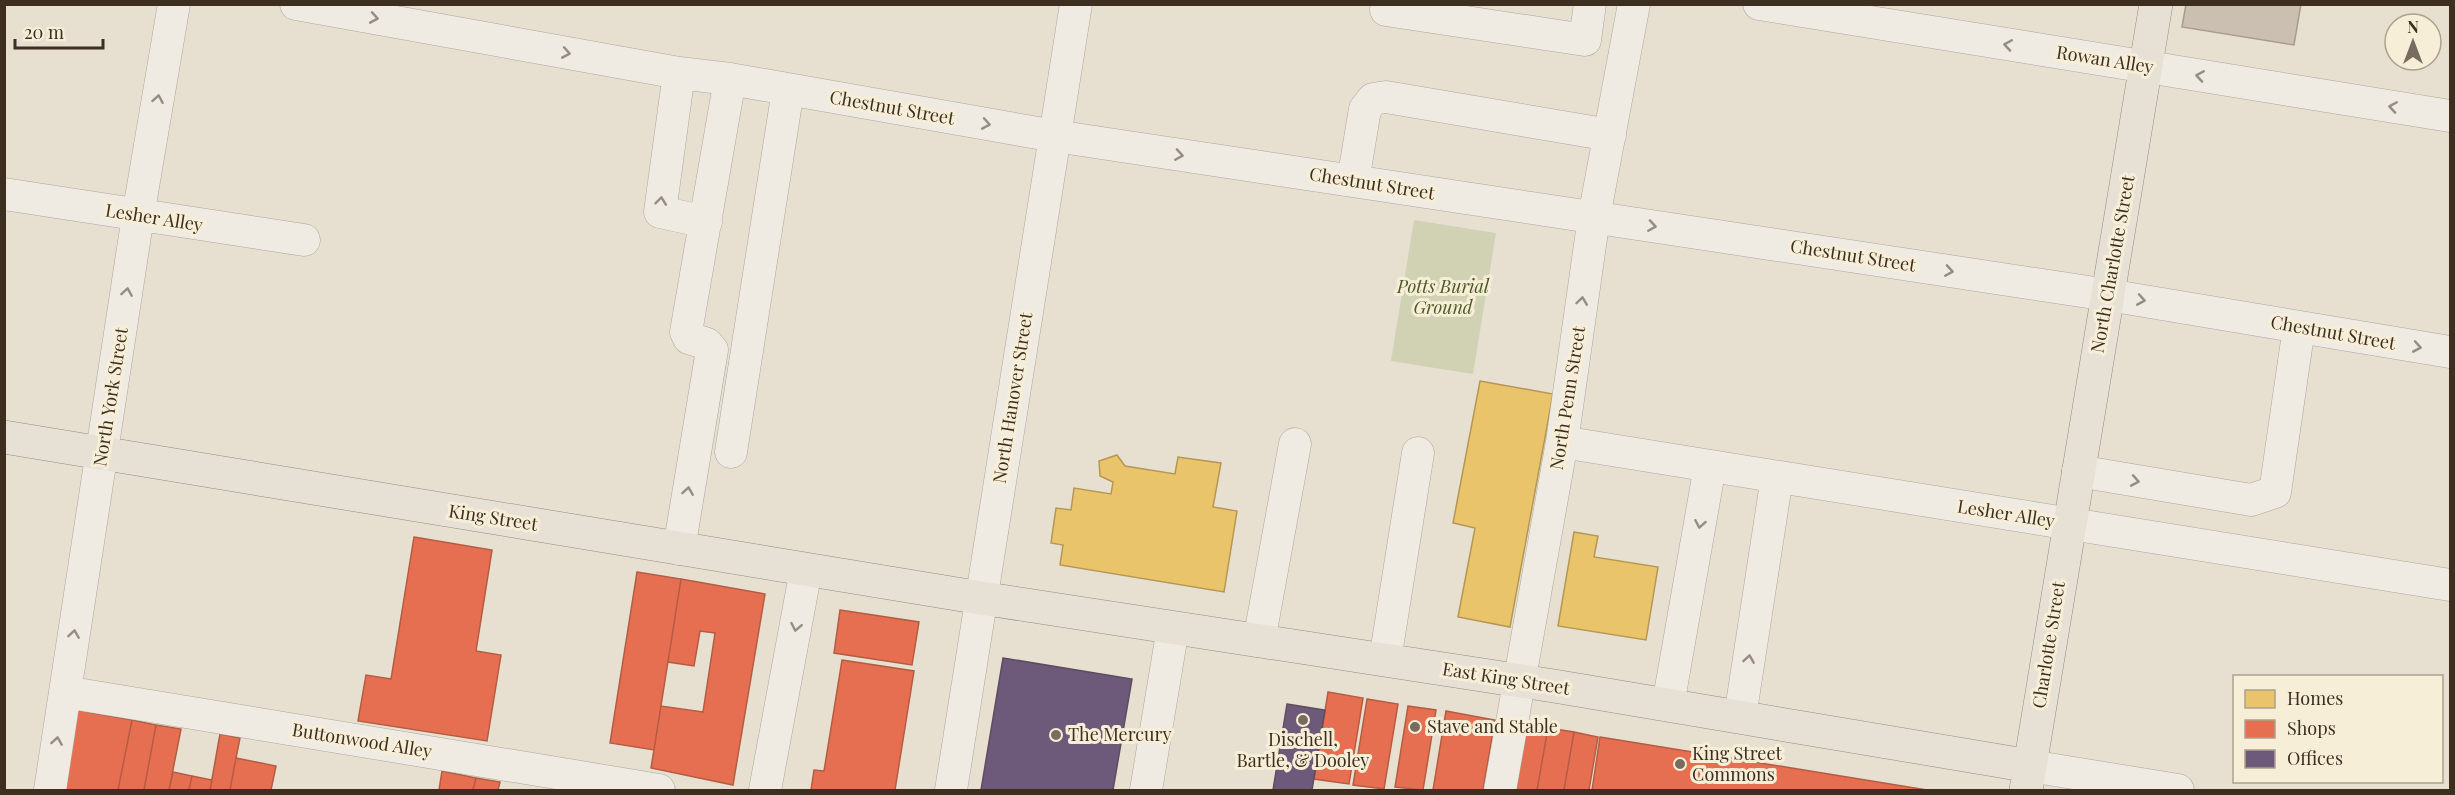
<svg xmlns="http://www.w3.org/2000/svg" width="2455" height="795" font-family="'Playfair Display',serif">
	<style>
		.cemetery { fill: #d1d1b3 }
		.homes { fill: #e9c46a; stroke: #b59754; stroke-width: 1.5 }
		.shops { fill: #e76f51; stroke: #b45c42; stroke-width: 1.5 }
		.offices { fill: #6d597a; stroke: #5f4c5f; stroke-width: 1.5 }
		.building { fill: #cbbfb2; stroke: #a89c90; stroke-width: 1.5 }
		.lines { fill: none; stroke-linecap: round; stroke-linejoin: round }
		.minor-casing { stroke: #ada599; stroke-width: 33 }
		.major-casing { stroke: #928b80; stroke-width: 34 }
		.minor { stroke: #efebe3; stroke-width: 32 }
		.major { stroke: #e6e1d4; stroke-width: 33 }
		.oneway { stroke: #968c82 }
		.poi-dot { fill: #786c5e; stroke: #f7eed8; stroke-width: 2 }
		.labels { text-anchor: middle; stroke-width: 6; stroke-linejoin: round; paint-order: stroke }
		.street-label { font-size: 18px; fill: #3d2e20; stroke: #f7eed8 }
		.park-label { font-size: 18px; font-style: italic; fill: #4d5a26; stroke: #f7eed8 }
		.poi-label { font-size: 18px; fill: #3d2e20; stroke: #f7eed8; text-anchor: start }
	</style>
	<rect width="100%" height="100%" fill="#e7e0d1"/>
	<!-- cemetery -->
	<path class="cemetery" d="M1414,220l82,13 -23,141 -82,-13z"/>
	<!-- homes -->
	<path class="homes" d="M1480,381l73,13 -43,233 -52,-10 17,-89 -22,-5z
		M1117,455l8,11 50,8 3,-17 43,6 -8,44 24,4 -13,81 -164,-27 3,-20 -12,-2 5,-35 15,2 3,-22 37,6 2,-12 -13,-6 -1,-15z
		M1574,532l24,4 -4,21 64,10 -12,73 -88,-14z"/>
	<!-- shops -->
	<path class="shops" d="M414,537l78,13 -16,101 25,4 -14,86 -129,-20 8,-46 25,4z
		M637,572l44,7 -27,171 -44,-7z
		M681,579l84,15 -32,191 -82,-17 10,-62 42,6 12,-79 -15,-2 -6,35 -26,-4z
		M840,610l79,12 -7,43 -78,-12z
		M842,660l72,11 -19,119h-84l3,-20 10,1z
		M1328,692l35,6 -14,86 -35,-5z
		M1367,699l31,5 -14,85 -31,-4z
		M1408,706l28,4 -13,80 -28,-3z
		M72,709l60,11 -14,70h-61z
		M1446,711l49,9 -12,70h-50z
		M132,720l24,5 -12,65h-26z
		M1521,724l27,4 -11,62h-27z
		M156,725l25,4 -12,61h-25z
		M1548,728l26,4 -10,58h-27z
		M1574,732l24,5 -9,53h-25z
		M220,734l20,4 -4,20 -6,32h-20z
		M1600,737l327,53h-335z
		M236,758l40,8 -5,24h-41z
		M442,771l34,7 -3,12h-34z
		M173,772l19,4 -3,14h-20z
		M192,776l20,4 -2,10h-21z
		M476,778l24,4 -2,8h-25z"/>
	<!-- offices -->
	<path class="offices" d="M1003,658l129,21 -19,111h-132z
		M1287,704l38,6 -13,80h-39z"/>
	<!-- building -->
	<path class="building" d="M2186,4h115l-7,41 -112,-18z"/>
	<g class="lines">
		<!-- minor casing -->
		<g class="minor-casing">
			<path id="minor" d="M296,4l383,69 51,6 325,57 1053,159 342,57
				M1387,4l-1,6 199,30 5,-36
				M1759,4l691,112
				M679,73l-19,139 46,10
				M1353,181l12,-72 8,-10 13,-2 224,38
				M4,194l300,46
				M1562,442l888,143
				M731,452l57,-362
				M2078,471l173,29 24,-8 24,-165
				M679,549l33,-199 -5,-6 -18,-6 -3,-6 44,-253
				M1259,641l36,-197
				M1385,660l33,-207
				M65,692l594,98
				M1668,705l42,-239
				M1740,717l37,-240
				M2030,766l148,24
				M50,790l88,-574 36,-212
				M765,790l41,-220
				M951,790l125,-786
				M1146,790l27,-162
				M1500,790l62,-348 32,-225 40,-213"/>
		</g>
		<!-- major casing -->
		<g class="major-casing">
			<path id="major" d="M4,437l977,161 573,88 476,80
				M2026,790l130,-786"/>
		</g>
		<!-- minor -->
		<use href="#minor" class="minor"/>
		<!-- major -->
		<use href="#major" class="major"/>
	</g>
	<!-- one-way arrows -->
	<defs><path id="oneway-chevron" d="M-2-3.5L2.5 0L-2 3.5" fill="none" stroke-width="1.6" stroke-linecap="round" stroke-linejoin="round" transform="scale(1.5)"/></defs>
	<g class="oneway">
		<use href="#oneway-chevron" transform="translate(374 18) rotate(10)"/>
		<use href="#oneway-chevron" transform="translate(2008 45) rotate(-171)"/>
		<use href="#oneway-chevron" transform="translate(566 53) rotate(10)"/>
		<use href="#oneway-chevron" transform="translate(2200 76) rotate(-171)"/>
		<use href="#oneway-chevron" transform="translate(158 99) rotate(-80)"/>
		<use href="#oneway-chevron" transform="translate(2393 107) rotate(-171)"/>
		<use href="#oneway-chevron" transform="translate(986 124) rotate(10)"/>
		<use href="#oneway-chevron" transform="translate(1179 155) rotate(9)"/>
		<use href="#oneway-chevron" transform="translate(661 201) rotate(-83)"/>
		<use href="#oneway-chevron" transform="translate(1652 226) rotate(9)"/>
		<use href="#oneway-chevron" transform="translate(1949 271) rotate(9)"/>
		<use href="#oneway-chevron" transform="translate(127 292) rotate(-81)"/>
		<use href="#oneway-chevron" transform="translate(2141 300) rotate(10)"/>
		<use href="#oneway-chevron" transform="translate(1582 301) rotate(-82)"/>
		<use href="#oneway-chevron" transform="translate(2417 347) rotate(10)"/>
		<use href="#oneway-chevron" transform="translate(2135 481) rotate(10)"/>
		<use href="#oneway-chevron" transform="translate(688 491) rotate(-81)"/>
		<use href="#oneway-chevron" transform="translate(1700 524) rotate(100)"/>
		<use href="#oneway-chevron" transform="translate(796 627) rotate(101)"/>
		<use href="#oneway-chevron" transform="translate(74 634) rotate(-81)"/>
		<use href="#oneway-chevron" transform="translate(1749 659) rotate(-81)"/>
		<use href="#oneway-chevron" transform="translate(57 741) rotate(-81)"/>
	</g>
	<!-- markers -->
	<g class="poi-dot">
		<circle cx="1303" cy="720" r="6"/>
		<circle cx="1415" cy="727" r="6"/>
		<circle cx="1056" cy="735" r="6"/>
		<circle cx="1680" cy="764" r="6"/>
	</g>
	<g class="labels">
		<!-- street labels -->
		<g class="street-label">
			<text transform="translate(2105 60) rotate(9)" y="6">Rowan Alley</text>
			<text transform="translate(892 108) rotate(10)" y="6">Chestnut Street</text>
			<text transform="translate(1372 184) rotate(9)" y="6">Chestnut Street</text>
			<text transform="translate(154 218) rotate(9)" y="6">Lesher Alley</text>
			<text transform="translate(1853 256) rotate(9)" y="6">Chestnut Street</text>
			<text transform="translate(2113 264) rotate(-80)" y="6">North Charlotte Street</text>
			<text transform="translate(2333 333) rotate(10)" y="6">Chestnut Street</text>
			<text transform="translate(111 397) rotate(-81)" y="6">North York Street</text>
			<text transform="translate(1013 398) rotate(-81)" y="6">North Hanover Street</text>
			<text transform="translate(1568 398) rotate(-81)" y="6">North Penn Street</text>
			<text transform="translate(2006 514) rotate(9)" y="6">Lesher Alley</text>
			<text transform="translate(493 518) rotate(9)" y="6">King Street</text>
			<text transform="translate(2049 645) rotate(-81)" y="6">Charlotte Street</text>
			<text transform="translate(1506 679) rotate(9)" y="6">East King Street</text>
			<text transform="translate(362 741) rotate(9)" y="6">Buttonwood Alley</text>
		</g>
		<!-- park labels -->
		<g class="park-label">
			<text x="1443" y="293">Potts Burial<tspan x="1443" dy="21">Ground</tspan></text>
		</g>
		<!-- poi labels -->
		<g class="poi-label">
			<text x="1427" y="733">Stave and Stable</text>
			<text x="1068" y="741">The Mercury</text>
			<text x="1303" y="746" text-anchor="middle">Dischell,<tspan x="1303" dy="21">Bartle, &amp; Dooley</tspan></text>
			<text x="1692" y="760">King Street<tspan x="1692" dy="21">Commons</tspan></text>
		</g>
	</g>
	<!-- border -->
	<rect width="2455" height="795" fill="none" stroke="#3d2e20" stroke-width="12"/>
	<!-- legend -->
	<rect x="2233" y="675" width="210" height="108" fill="#f7eed8" stroke="#ada18e" stroke-width="1.5"/>
	<rect x="2245" y="690" width="30" height="18" fill="#e9c46a" stroke="#ada18e" stroke-width="1.5"/>
	<text x="2287" y="705" font-size="18" fill="#3d2e20">Homes</text>
	<rect x="2245" y="720" width="30" height="18" fill="#e76f51" stroke="#ada18e" stroke-width="1.5"/>
	<text x="2287" y="735" font-size="18" fill="#3d2e20">Shops</text>
	<rect x="2245" y="750" width="30" height="18" fill="#6d597a" stroke="#ada18e" stroke-width="1.5"/>
	<text x="2287" y="765" font-size="18" fill="#3d2e20">Offices</text>
	<!-- north arrow -->
	<g transform="translate(2413 42)"><circle r="28" fill="#f7eed8" stroke="#ada18e" stroke-width="1.5"/>
	<path d="M0-4.5L10 22L0 15L-10 22Z" fill="#786c5e"/>
	<text y="-9" font-size="16" font-weight="bold" text-anchor="middle" fill="#3d2e20">N</text>
	</g>
	<!-- scale -->
	<path d="M15 39v9h88v-9" fill="none" stroke="#3d2e20" stroke-width="3"/>
	<text x="24" y="39" font-size="18" fill="#3d2e20" stroke="#f7eed8" stroke-width="4.5" paint-order="stroke">20 m</text>
</svg>
